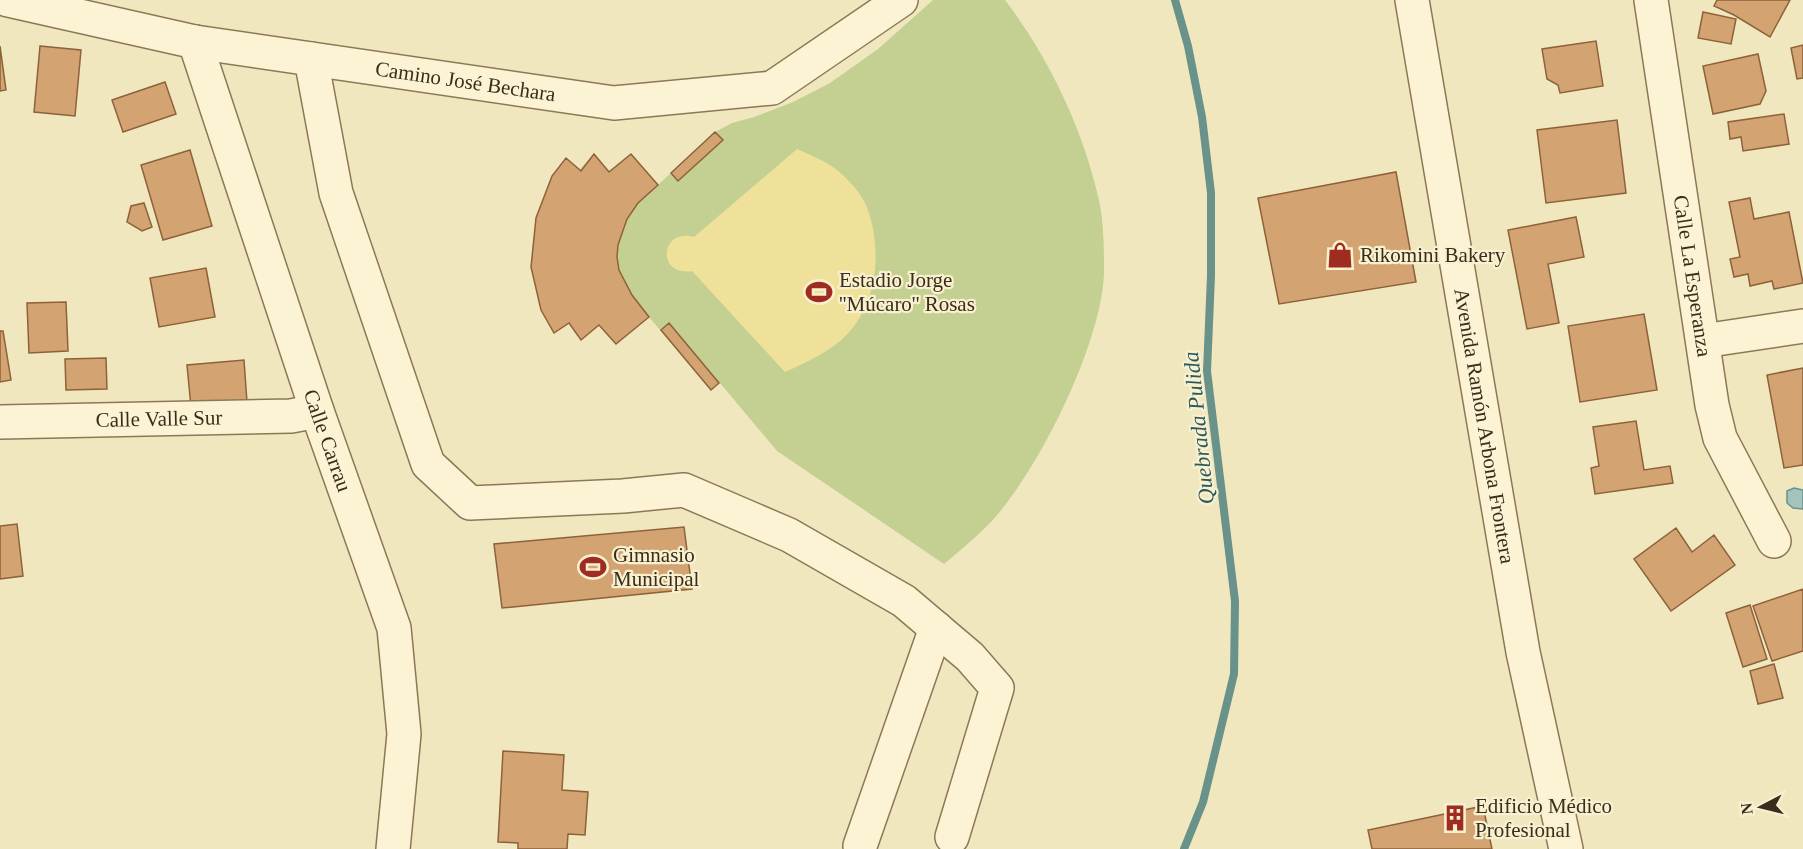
<svg xmlns="http://www.w3.org/2000/svg" width="1803" height="849" font-family="Georgia,serif">
	<style>
		.green { fill: #c3d092 }
		.sand { fill: #f0e19a }
		.water { fill: #a3c3bc; stroke: #69928b; stroke-width: 1.5 }
		.lines { fill: none; stroke-linecap: round; stroke-linejoin: round }
		.stream { stroke: #69928b; stroke-width: 8 }
		.building { fill: #d3a372; stroke: #8d623a; stroke-width: 1.5 }
		.minor-casing { stroke: #8c7856; stroke-width: 36 }
		.minor { stroke: #fbf3d3; stroke-width: 33 }
		.labels { text-anchor: middle; stroke-width: 4.5; stroke-linejoin: round; paint-order: stroke }
		.street-label { font-size: 21px; fill: #3a2d1c; stroke: #f8f0cf }
		.poi-label { font-size: 21px; fill: #3a2d1c; stroke: #f8f0cf; text-anchor: start }
		.water-label { font-size: 22px; font-style: italic; fill: #2a595b; stroke: #f8f0cf }
	</style>
	<rect width="100%" height="100%" fill="#f1e7bf"/>
	<!-- green -->
	<path class="green" d="M933,0h72c43,56 77,127 93,196 6,24 6,52 6,77 -2,70 -67,202 -116,252 -14,14 -29,26 -44,39l-167,-113 -57,-68 -9,7 -62,-73 -33,27 -17,-19 -18,15 -12,-17 -15,10 -23,-66 5,-49 16,-42 14,-18 14,11 14,-15 15,17 22,-17 27,31 57,-53 17,-9 22,-6 39,-15 37,-19 48,-34z"/>
	<!-- sand -->
	<path class="sand" d="M797,149c13,6 29,12 40,21 10,8 24,23 29,35 16,40 13,93 -16,126 -16,19 -43,31 -65,41l-93,-101c-36,6 -32,-44 2,-34z"/>
	<!-- water -->
	<path class="water" d="M1794,488l9,2v19l-10,-1 -6,-5v-12z"/>
	<g class="lines">
		<!-- stream -->
		<path class="stream" d="M1175,0l13,46 14,71 9,76v83l-4,95 28,230 -1,73 -31,128 -19,47"/>
	</g>
	<!-- building -->
	<path class="building" d="M1717,0h73l-20,37 -36,-22 -20,-9z
		M1703,12l33,7 -5,25 -33,-6z
		M1596,41l7,45 -43,7 -2,-8 -11,-6 -5,-30z
		M1803,45v33l-6,1 -6,-31z
		M0,46l6,44 -6,1z
		M40,46l41,4 -6,66 -41,-4z
		M1758,54l8,37 -6,13 -47,10 -10,-48z
		M165,82l11,32 -53,18 -11,-32z
		M1784,114l5,30 -46,7 -2,-14 -11,2 -2,-17z
		M1617,120l9,73 -80,10 -9,-73z
		M715,132l8,8 -45,41 -7,-8z
		M190,150l22,76 -49,14 -22,-75z
		M594,154l15,18 22,-18 27,31 -20,18 -11,16 -9,26 -1,12 2,13 13,25 17,22 -33,27 -17,-19 -18,15 -12,-17 -15,10 -13,-23 -10,-43 5,-49 16,-42 14,-18 15,13z
		M1396,172l20,110 -137,22 -21,-106z
		M1750,198l4,21 35,-7 14,71 -29,6 -2,-8 -22,5 -2,-12 -14,3 -4,-18 10,-2 -11,-55z
		M144,203l8,24 -10,4 -15,-9 4,-16z
		M1576,217l8,40 -36,7 11,59 -32,6 -19,-99z
		M206,268l9,49 -56,10 -9,-49z
		M66,302l2,49 -39,2 -2,-50z
		M1644,314l13,76 -77,12 -12,-76z
		M669,323l50,60 -8,7 -50,-60z
		M0,331h3l8,49 -11,2z
		M106,358l1,31 -41,1 -1,-31z
		M244,360l3,42 -56,5 -4,-42z
		M1803,368v97l-19,3 -17,-93z
		M1636,421l8,49 26,-4 3,17 -78,11 -4,-26 8,-2 -6,-39z
		M17,524l6,52 -23,3v-53z
		M684,527l8,62 -190,19 -8,-64z
		M1676,528l16,24 22,-17 21,30 -64,46 -37,-52z
		M1803,589v62l-31,10 -19,-55z
		M1750,605l17,54 -24,8 -17,-54z
		M1774,664l9,34 -25,6 -8,-33z
		M503,751l61,4 -2,35 26,2 -3,43 -17,-1 -1,15h-49v-6l-20,-1z
		M1483,806l9,43h-120l-4,-19z"/>
	<g class="lines">
		<!-- minor casing -->
		<g class="minor-casing">
			<g id="minor">
				<path id="s1" d="M8,0l187,42 419,61 158,-15 129,-88"/>
				<path id="s2" d="M1412,0l111,652 43,197"/>
				<path id="s3" d="M1651,0l61,405 8,33 54,103"/>
				<path id="s4" d="M195,42l122,369 77,217 10,106 -11,115"/>
				<path d="M311,59l25,134 92,271 42,39 153,-7 61,-6 105,45 115,66 66,56 27,31 -45,149"/>
				<path d="M1703,341l100,-15"/>
				<path id="s5" d="M0,422l291,-6 26,-5"/>
				<path d="M860,846l76,-218"/>
			</g>
		</g>
		<!-- minor -->
		<use href="#minor" class="minor"/>
	</g>
	<!-- icons -->
	<defs>
		<g id="shop-bare" transform="scale(2.07)"><path d="M-5-2.5h2.3a2.7 3.5 0 0 1 5.4 0H5L5.5 6h-11ZM-1.5-2.5h3a1.5 2.3 0 0 0-3 0Z" fill="#9f2c21" stroke="#f8f0cf" stroke-width="2.5" paint-order="stroke"/></g>
		<g id="stadium-bare" transform="scale(2.07)"><path d="M0-5a6.5 5 0 1 0 0 10a6.5 5 0 1 0 0-10ZM-3.5-1.8h7v3.6h-7Z" fill="#9f2c21" stroke="#f8f0cf" stroke-width="2.5" paint-order="stroke"/></g>
		<g id="building-bare" transform="scale(2.07)"><path d="M-4-6H4V6H1V3H-1V6H-4ZM-2.5-4.3h1.7v1.8h-1.7ZM.8-4.3h1.7v1.8H.8ZM-2.5-1h1.7V.8h-1.7ZM.8-1h1.7V.8H.8Z" fill="#9f2c21" stroke="#f8f0cf" stroke-width="2.5" paint-order="stroke"/></g>
	</defs>
	<g fill-rule="evenodd">
		<use href="#shop-bare" x="1340" y="255"/>
		<use href="#stadium-bare" x="819" y="292"/>
		<use href="#stadium-bare" x="593" y="567"/>
		<use href="#building-bare" x="1455" y="818"/>
	</g>
	<g class="labels">
		<!-- street labels -->
		<g class="street-label">
			<text dy="7" stroke="none"><textPath href="#s1" startOffset="465">Camino José Bechara</textPath></text>
			<text dy="7" stroke="none"><textPath href="#s3" startOffset="279">Calle La Esperanza</textPath></text>
			<text dy="7" stroke="none"><textPath href="#s5" startOffset="159">Calle Valle Sur</textPath></text>
			<text dy="7" stroke="none"><textPath href="#s2" startOffset="432">Avenida Ramón Arbona Frontera</textPath></text>
			<text dy="7" stroke="none"><textPath href="#s4" startOffset="420">Calle Carrau</textPath></text>
		</g>
		<!-- poi labels -->
		<g class="poi-label">
			<text x="1360" y="262">Rikomini Bakery</text>
			<text x="839" y="287">Estadio Jorge<tspan x="839" dy="24">''Múcaro'' Rosas</tspan></text>
			<text x="613" y="562">Gimnasio<tspan x="613" dy="24">Municipal</tspan></text>
			<text x="1475" y="813">Edificio Médico<tspan x="1475" dy="24">Profesional</tspan></text>
		</g>
		<!-- water labels -->
		<g class="water-label">
			<text transform="translate(1198 428) rotate(-96)" y="8">Quebrada Pulida</text>
		</g>
	</g>
	<!-- north arrow -->
	<g transform="translate(1761 807) rotate(263)" stroke="#f8f0cf" stroke-width="4.5" paint-order="stroke">
	<path d="M0-4.5L10 22L0 15L-10 22Z" fill="#3a2d1c"/>
	<text y="-9" font-size="16" font-weight="bold" text-anchor="middle" fill="#3a2d1c">N</text>
	</g>
</svg>
